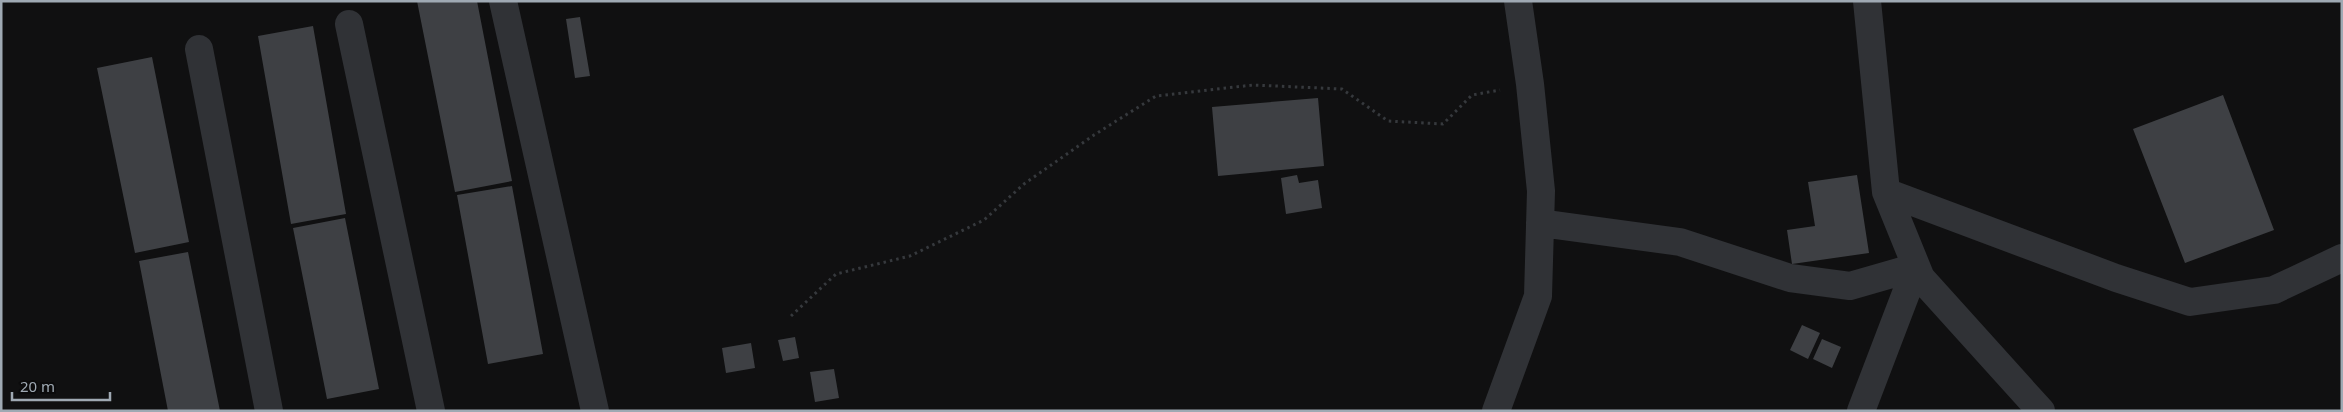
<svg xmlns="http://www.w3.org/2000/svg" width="2343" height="412" font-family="'Noto Sans',sans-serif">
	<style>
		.building { fill: #3e4044 }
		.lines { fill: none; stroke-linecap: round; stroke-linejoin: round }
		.path { stroke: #36393d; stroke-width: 3; stroke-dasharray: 2.5 4; stroke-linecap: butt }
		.minor { stroke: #303236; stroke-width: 28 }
	</style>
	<rect width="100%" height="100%" fill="#101011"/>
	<!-- building -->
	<path class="building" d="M417,1h60l35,180 -57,11z
		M580,17l10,59 -15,2 -9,-59z
		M313,26l33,188 -55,10 -33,-188z
		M152,57l37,185 -54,11 -38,-185z
		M2223,95l51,135 -89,33 -52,-134z
		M1318,98l6,68 -106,10 -6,-69z
		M1297,175l2,8 19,-3 4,28 -36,6 -5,-36z
		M1857,175l12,78 -77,11 -5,-34 28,-4 -7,-44z
		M512,186l31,168 -55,10 -31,-169z
		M345,218l34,171 -52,10 -34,-171z
		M188,252l32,159h-52l-29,-150z
		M1802,325l18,8 -12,26 -18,-9z
		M795,337l4,21 -16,3 -5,-21z
		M1822,339l19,8 -9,21 -19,-9z
		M751,343l4,25 -29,5 -4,-25z
		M834,369l5,29 -24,4 -5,-30z"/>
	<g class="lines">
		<!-- path -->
		<path class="path" d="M791,316l45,-42 74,-18 74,-36 40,-36 70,-49 62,-39 97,-11 89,4 46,32 55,3 29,-29 28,-5"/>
		<!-- minor -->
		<path class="minor" d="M503,1l92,410
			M1867,1l19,191 35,86 120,133
			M349,24l82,387
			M199,49l70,362
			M1886,192l230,86 74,24 84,-12 68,-32
			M1540,223l140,19 110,36 60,8 66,-19
			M1496,411l42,-115 3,-105 -11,-107 -12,-83
			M1861,411l55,-144"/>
	</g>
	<!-- border -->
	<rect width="2343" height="412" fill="none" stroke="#9fa9b3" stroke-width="5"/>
	<!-- scale -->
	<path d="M12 392v8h98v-8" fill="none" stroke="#9fa9b3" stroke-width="2.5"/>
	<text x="20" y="392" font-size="15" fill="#9fa9b3" stroke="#0b0b0c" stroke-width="4" paint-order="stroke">20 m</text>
</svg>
